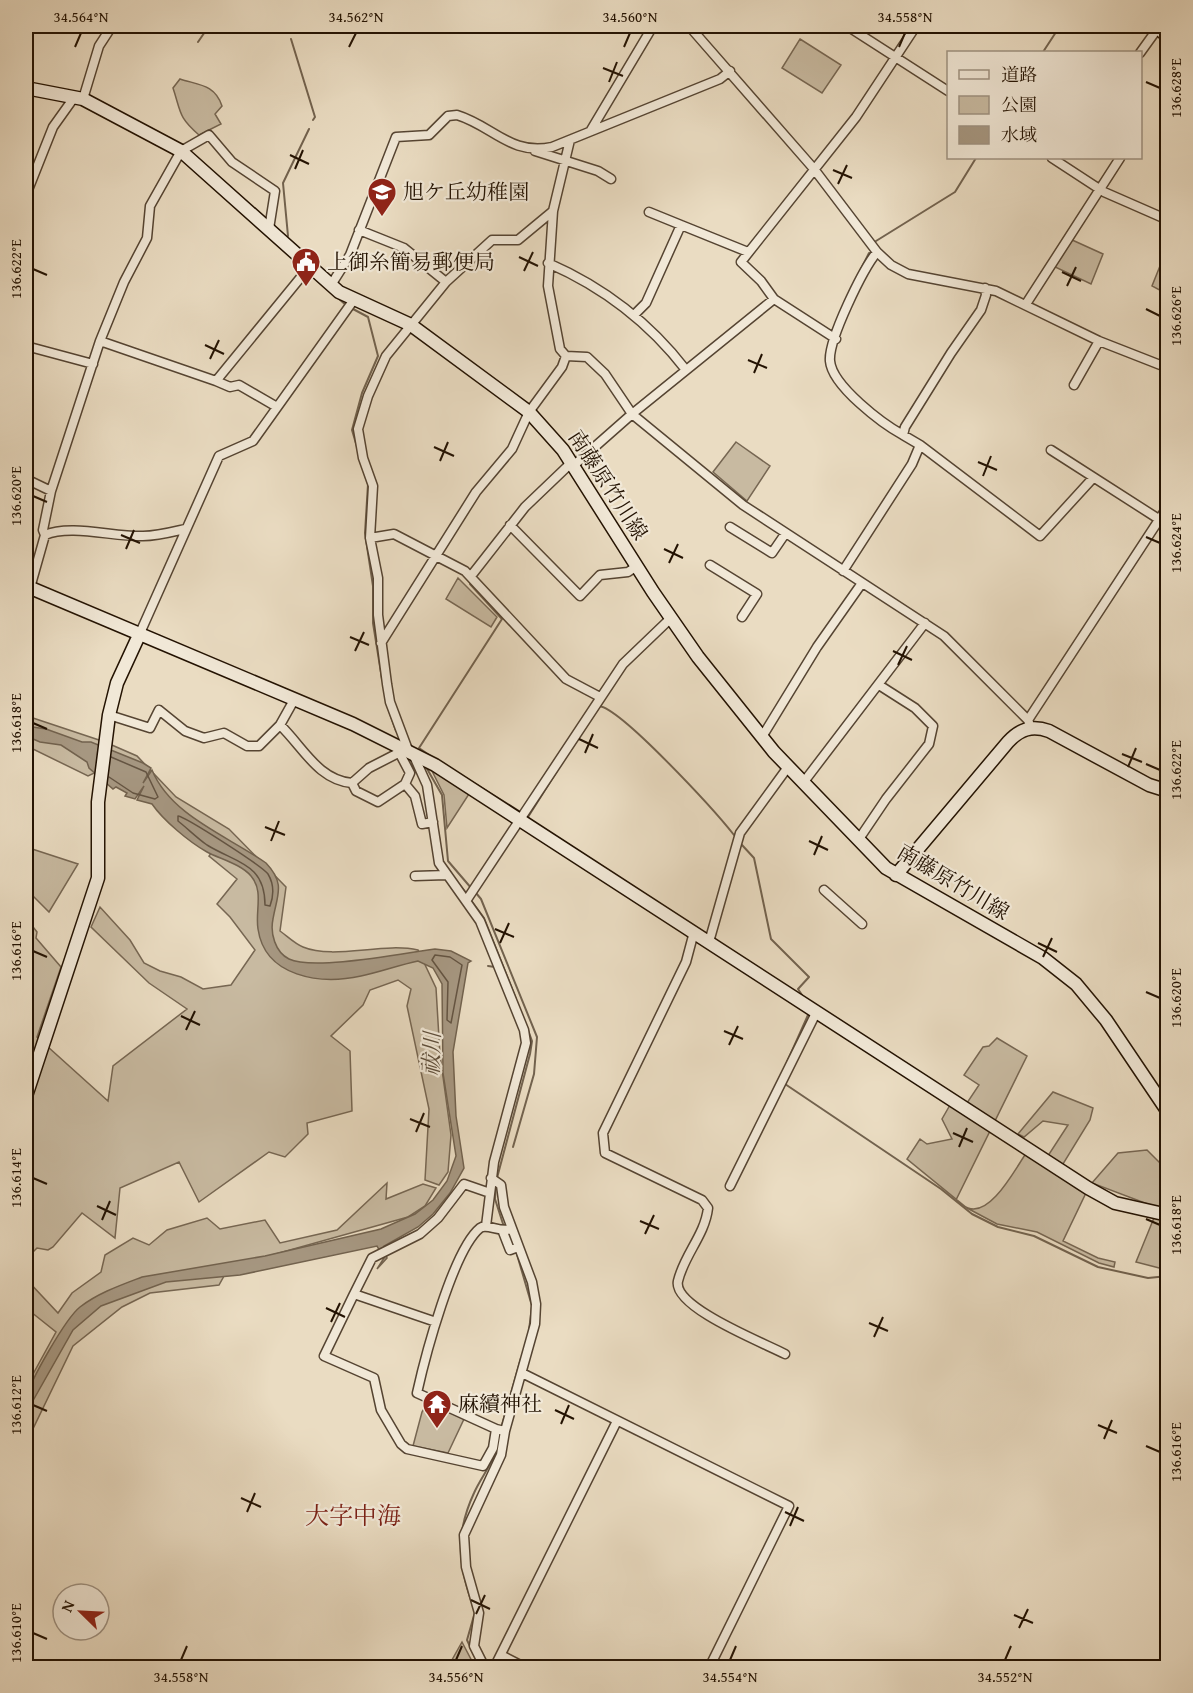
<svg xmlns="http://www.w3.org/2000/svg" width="1193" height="1693" font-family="'Gentium Book Plus','Noto Serif JP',serif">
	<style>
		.green { fill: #c8baa1; stroke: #766652; stroke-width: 1.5 }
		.water { fill: #a69781; stroke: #72624e; stroke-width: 1.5 }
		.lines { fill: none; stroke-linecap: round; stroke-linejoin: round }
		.shore { stroke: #645442; stroke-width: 1.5 }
		.stream { stroke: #72624e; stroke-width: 2 }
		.street-casing { stroke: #554432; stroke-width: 11 }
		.secondary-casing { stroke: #231202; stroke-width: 15 }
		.street { stroke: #f1e8d7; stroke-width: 8 }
		.secondary { stroke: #f1e8d7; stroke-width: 12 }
		.ticks { fill: none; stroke: #231202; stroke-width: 2 }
		.labels { text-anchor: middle; stroke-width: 4.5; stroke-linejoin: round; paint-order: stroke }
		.poi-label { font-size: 21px; fill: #231202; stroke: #f1e8d7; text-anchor: start }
		.street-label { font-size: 21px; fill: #231202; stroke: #f1e8d7 }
		.water-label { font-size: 22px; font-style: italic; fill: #5e4e3b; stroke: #f1e8d7 }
		.quarter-label { font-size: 24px; fill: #7a1f14; stroke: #f1e8d7 }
		.neatline { fill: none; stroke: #231202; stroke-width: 2 }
		.ticks-label { font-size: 15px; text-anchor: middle; fill: #231202 }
	</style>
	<rect width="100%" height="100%" fill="#eadcc2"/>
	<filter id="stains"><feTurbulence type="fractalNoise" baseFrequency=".00333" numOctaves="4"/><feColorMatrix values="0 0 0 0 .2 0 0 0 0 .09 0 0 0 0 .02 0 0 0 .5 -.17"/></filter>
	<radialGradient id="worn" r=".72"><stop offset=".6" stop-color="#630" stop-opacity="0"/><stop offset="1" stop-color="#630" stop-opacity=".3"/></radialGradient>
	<!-- green -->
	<path class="green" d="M800,39l41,26 -19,28 -40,-25z
		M180,79c18,6 35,5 42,27l-7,8 6,10 -22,11c-21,-18 -18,-23 -26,-47z
		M1070,239l33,15 -12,30 -38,-18z
		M1162,261h5v33l-15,-8z
		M736,442l34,24 -23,35 -34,-29z
		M458,578l39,39 -6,10 -45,-28z
		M27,716l78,26 32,14 39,41 53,32 57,58 -6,44c7,5 15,13 23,16 31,13 80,-5 115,3l18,38 4,67 11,80 -3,37 -9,13 -14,-5 4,-71 -22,-103 4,-17 -13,-9 -28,10 -7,15 -32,31 19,15 2,60 -45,12 1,11 -23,23 -16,-5 -70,50 -20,-40 -59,26 -5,50 -33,-25 -29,34 -5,3 -11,-2 -10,10 -1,12v-352l11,14 -1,6 25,29 -24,70 71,64 5,-35 74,-57 -38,-26 -58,-56 9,-20 30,33 14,23 16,8 21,6 22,12 28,-4 24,-35 -25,-33 -13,-13 20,-25 -28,-23 13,-18 -71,-48 -15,-25 -18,-3 -30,14 -57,-28h-5z
		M431,769l38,25 -22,34 -3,-33z
		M26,847l52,17 -29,48 -23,-23z
		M997,1038l30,18 -71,144c3,2 8,7 12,8 23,9 48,-41 59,-56l17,10 24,-37 -25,-4 -19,16 -6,-3 35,-42 40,16 -3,12 -32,52 27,19 33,-38 29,-3 20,20v100l-31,-8 22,-54 -63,-24 -9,9 -23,48 35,17 17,4 -1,5 -15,-4 -62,-31 -40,-8 -30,-16 -60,-49 13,-20 7,5 25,-5 -10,-20 8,-14 11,7 18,-27 -15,-10 19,-28 6,-1z
		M387,1183l-1,16 37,-15 13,4 -11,18 -17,11 -179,50 -10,18 -69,8 -28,14 -49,39 -42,87 1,12 -6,11v-69l30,-55 -30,-24v-29l32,34 14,-20 29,-21 4,-17 28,-17 16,7 18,-15 40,-12 13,11 45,-9 15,23 57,-13z
		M428,1402l36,17 -16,34 -35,-7 9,-34z
		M462,1642l13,25h-27z"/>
	<!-- water -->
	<path class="water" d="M26,726l20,3 36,13h9l52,21 8,5 -8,15 9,-13c19,46 76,66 114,93 20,21 11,32 7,56 -3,14 2,33 16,40 25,12 115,-6 146,-10l16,2 20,10 -3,2 -15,89 3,64 8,52 -14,25 -17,21 -15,13 -34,19 3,12 -10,11 7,-11 -7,-12 -137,29 -74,7 -65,24 -28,24 -47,83c0,-4 -1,-10 0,-14 3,-17 40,-81 54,-92 18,-14 41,-22 62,-30l123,-21 116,-27 34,-15 18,-14 14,-19 9,-25 -13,-83 -1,-89 -9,-16 -15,-7c-19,4 -38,11 -57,15 -41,9 -96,1 -103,-47 -3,-18 6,-38 -7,-53 -10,-12 -31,-17 -44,-24 -18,-10 -44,-32 -55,-48l-15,-4 7,-14 -9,13 -10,-3 2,-3 -11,-6 -3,2 -24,-21 -2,-6 -26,-17 -21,-3 -14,-6z"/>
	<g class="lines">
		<!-- shore -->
		<path class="shore" d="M109,777l24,16 22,6 3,-2 -12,-25 -35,-15
			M178,816c8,1 84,50 90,58 6,10 6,21 2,32l-5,-1c0,-42 -29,-42 -58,-60 -10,-7 -20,-17 -29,-24z
			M435,955l15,2 12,8 -11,58 -4,-3 1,-38 -16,-22z"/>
		<!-- stream -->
		<path class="stream" d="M287,26l1,2
			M291,39l24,78 -2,3
			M198,42l11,-16
			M1043,52l17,-26
			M288,236l-5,-53 26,-54
			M876,241l79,-49 21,-34
			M338,298l9,8
			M844,303l25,-50
			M353,309l15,8 10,39 -16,37 -10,37 16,54 -3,49 8,53v37l9,56
			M386,702l10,29
			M599,706c23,3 116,105 135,129
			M435,759l-16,-11 83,-129 -32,-35
			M410,764l8,10
			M426,767l16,28 6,66 24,28
			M466,778l53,33
			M431,789l9,54
			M528,817l29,-46
			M742,845l12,13 17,81 38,38 -11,12 4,6
			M459,884l8,10
			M476,893l5,6 56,138 -3,37 -21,73
			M470,899l14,19 32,81
			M488,966l7,1
			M787,1062l21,-47
			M785,1084l156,105 31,25 26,13 36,9 64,31 50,11 20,-2
			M497,1178l33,-124 2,-13 -4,-11
			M496,1183l-1,16 9,28
			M516,1251l16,55 -3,24
			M502,1425l19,-67
			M497,1446l3,-11
			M473,1606c-15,-42 -18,-72 1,-113 6,-14 17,-27 22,-42
			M475,1612l-8,28 8,17"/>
		<!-- street casing -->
		<g class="street-casing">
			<path id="street" d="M689,26l125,143 63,83 14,13 17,9 88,17 103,50 69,27
				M847,26l101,65
				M1140,53l18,-25
				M83,99l16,-53 13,-20
				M591,130l62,-104
				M535,151l63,20 13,8
				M1052,158l52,34 64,28
				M26,195l27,-68 20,-28
				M649,212l32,13
				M359,230l45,18 42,34
				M877,252c-14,17 -49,88 -47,109 2,25 53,63 73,74
				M548,263c55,24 101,59 138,107
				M331,285l19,-30 46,-118 33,-2 19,-19 9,-1c36,11 54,41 95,32l168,-68 10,-8
				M1026,304l94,-146
				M634,315l12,-12 35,-78 67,27
				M836,339l-62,-40 -13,-18 -20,-19 115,-145 60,-91
				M100,341l116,40 94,-115
				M26,346l67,18
				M566,356l21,1 18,17 27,40 111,91 201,131 84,84 3,8
				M216,381l14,6 9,-2 38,22
				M1074,385l25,-44
				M920,445l120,91 53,-58
				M1051,450l117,75
				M573,466l59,-52 142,-115
				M26,479l25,12 49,-150 24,-59 23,-44 3,-32 31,-55 28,-16 23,27 43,29 -6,38
				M510,525l70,71 20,-21 28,-3 9,-6
				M730,527l42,26 13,-19
				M45,535l-2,-5 8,-39
				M370,538l24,-4 71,37 101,108 34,18
				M710,565l47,29 -15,23
				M843,571l69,-107 8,-19 -17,-10 2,-8 46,-74 30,-43 5,-15 -1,-7
				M471,576l54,-69 46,-44
				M30,588l15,-53c25,-11 69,2 98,1 14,0 29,-4 42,-7
				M140,633l79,-177 34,-15 100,-140
				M381,643l95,-151 36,-43 17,-37 33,-45 4,-11 -6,-7 -12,-63 5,-75
				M109,715l41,13 9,-18 26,21 19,7 20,-5 23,13h12l21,-21 14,-25
				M1028,720l140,-214
				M280,725c23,22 38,55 72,58l17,-15 37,-19
				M762,737l55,-90 45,-64
				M408,750l-18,-48 -3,-18 -9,-69v-37l-8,-40 3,-52 -10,-28 -5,-29 10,-33 18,-40 60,-74 46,-42h26l35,-29 17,-71
				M413,754l14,31 12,78 41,58 44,109 2,13 -32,119 -8,64
				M352,783l4,8 22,11 27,-18 5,-11 -10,-19
				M803,783l122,-160
				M405,784l10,12 7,28 11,-2
				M859,839l27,-40 43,-55 4,-18 -18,-18 -36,-23
				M415,876l31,-1
				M824,890l38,34
				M466,901l157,-237 49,-47
				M694,932l-8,30 -83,171 2,20 97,47 6,8c-3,27 -24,47 -30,73 -6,26 86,62 107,73
				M709,942l31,-109 48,-66
				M730,1186l87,-175
				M503,1232l7,18 8,-3
				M354,1294l18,-36 48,-24 18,-16 26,-34 26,9
				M436,1322l-82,-28 -30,62 50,22 7,32 20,34 6,5 76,17 10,-18 3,-19 9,2
				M522,1373l267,133 -80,162
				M496,1429l-79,-36c8,-36 36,-143 63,-165 7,-5 20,5 31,1
				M501,1655l25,13
				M485,1668l-11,-22 5,-33 -13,-46 -2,-32 37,-80 4,-24 30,-107 1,-20 -4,-22 -28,-75 -3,-22 -10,-7
				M494,1668l123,-247"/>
		</g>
		<!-- secondary casing -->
		<g class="secondary-casing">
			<path id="secondary" d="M1156,26l12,11
				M26,88l57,11 98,52 158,141 72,33 118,87 34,38 90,142 45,65 76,95 112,116 157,90 33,26 30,36 62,92
				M26,586l327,138 82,41 653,423 27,15 53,12
				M896,875l112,-133c12,-13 24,-17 41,-11l100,54 19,6
				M26,1096l72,-218v-76l11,-87 8,-32 23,-50"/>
		</g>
		<!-- street -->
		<use href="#street" class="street"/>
		<!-- secondary -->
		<use href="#secondary" class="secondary"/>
	</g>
	<!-- ticks -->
	<path class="ticks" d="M75,47l6,-14M349,47l7,-14M624,47l6,-14M899,47l6,-14M603,68l20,8M609,82l8,-20M1146,82l14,6M290,155l19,9M295,169l8,-19M833,170l19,8M838,184l9,-19M519,257l19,9M33,269l14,6M524,271l9,-19M1062,272l19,9M1067,286l9,-19M1146,309l14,7M205,345l19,9M210,359l9,-19M748,360l19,8M754,373l8,-19M434,447l20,9M440,461l8,-19M978,462l19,8M983,476l8,-20M33,496l14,6M121,535l19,8M1146,537l14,6M126,549l8,-19M664,549l19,9M669,563l9,-19M350,637l19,8M355,651l9,-19M893,651l19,9M898,665l9,-19M33,723l14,6M579,739l19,9M585,753l8,-19M1122,754l20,8M1146,764l14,6M1128,767l8,-19M265,827l20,8M271,841l8,-20M809,841l19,9M814,855l8,-19M495,929l19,8M500,943l9,-20M1038,943l19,9M33,951l14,6M1043,957l9,-19M1146,992l14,6M181,1016l19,9M186,1030l9,-19M724,1031l19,8M729,1045l9,-19M410,1119l20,8M416,1132l8,-19M953,1133l20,9M959,1147l8,-19M33,1178l14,6M97,1206l19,9M1146,1219l14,6M102,1220l8,-19M640,1221l19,8M645,1234l9,-19M326,1308l19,9M331,1322l9,-19M869,1323l19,8M874,1337l9,-20M33,1405l14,6M555,1410l19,9M561,1424l8,-19M1098,1425l19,8M1104,1439l8,-19M1146,1446l14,6M241,1498l20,9M247,1512l8,-19M785,1512l19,9M790,1526l8,-19M471,1600l19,9M476,1614l9,-19M1014,1615l19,8M1019,1628l9,-19M33,1633l14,6M181,1660l6,-14M456,1660l6,-14M730,1660l6,-14M1005,1660l6,-14"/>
	<!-- icons -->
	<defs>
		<g id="school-pin" transform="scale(1.5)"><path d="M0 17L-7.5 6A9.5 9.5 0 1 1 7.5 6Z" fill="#8f2418" stroke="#f1e8d7"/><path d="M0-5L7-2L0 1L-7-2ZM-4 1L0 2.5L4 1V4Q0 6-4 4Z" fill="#fff"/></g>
		<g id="civic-pin" transform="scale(1.5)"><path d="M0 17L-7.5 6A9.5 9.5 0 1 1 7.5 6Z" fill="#8f2418" stroke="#f1e8d7"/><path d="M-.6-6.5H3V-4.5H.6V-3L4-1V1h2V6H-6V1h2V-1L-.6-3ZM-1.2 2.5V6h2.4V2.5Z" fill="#fff"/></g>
		<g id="temple-pin" transform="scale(1.5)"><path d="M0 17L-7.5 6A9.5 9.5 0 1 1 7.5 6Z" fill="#8f2418" stroke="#f1e8d7"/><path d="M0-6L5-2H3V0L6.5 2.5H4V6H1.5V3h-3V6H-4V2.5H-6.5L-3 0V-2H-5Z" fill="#fff"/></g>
	</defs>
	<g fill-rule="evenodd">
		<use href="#school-pin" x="382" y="192"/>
		<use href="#civic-pin" x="306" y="262"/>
		<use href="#temple-pin" x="437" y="1404"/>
	</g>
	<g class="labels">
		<!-- poi labels -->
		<g class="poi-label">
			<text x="403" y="199">旭ケ丘幼稚園</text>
			<text x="327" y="269">上御糸簡易郵便局</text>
			<text x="458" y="1411">麻續神社</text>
		</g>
		<!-- street labels -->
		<g class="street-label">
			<text transform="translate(608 485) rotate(57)" y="7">南藤原竹川線</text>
			<text transform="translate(953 882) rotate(31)" y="7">南藤原竹川線</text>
		</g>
		<!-- water labels -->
		<g class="water-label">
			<text transform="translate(431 1054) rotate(-88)" y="8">祓川</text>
		</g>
		<!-- quarter labels -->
		<g class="quarter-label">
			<text x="353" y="1524">大字中海</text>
		</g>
	</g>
	<!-- margin -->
	<rect width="1193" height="1693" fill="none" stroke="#eadcc2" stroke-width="66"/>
	<!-- legend -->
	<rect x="947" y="51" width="195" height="108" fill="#f1e8d7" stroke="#9f9282" stroke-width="1.5"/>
	<rect x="959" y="70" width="30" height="9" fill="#f1e8d7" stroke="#9f9282" stroke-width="1.5"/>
	<text x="1001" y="81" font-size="18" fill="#231202">道路</text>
	<rect x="959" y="96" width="30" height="18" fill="#c8baa1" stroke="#9f9282" stroke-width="1.5"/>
	<text x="1001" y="111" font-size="18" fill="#231202">公園</text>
	<rect x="959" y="126" width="30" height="18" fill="#a69781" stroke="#9f9282" stroke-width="1.5"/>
	<text x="1001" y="141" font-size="18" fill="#231202">水域</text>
	<!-- north arrow -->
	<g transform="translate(81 1612) rotate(294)"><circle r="28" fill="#f1e8d7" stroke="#9f9282" stroke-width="1.5"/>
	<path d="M0-4.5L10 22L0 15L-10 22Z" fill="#8f2418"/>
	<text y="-9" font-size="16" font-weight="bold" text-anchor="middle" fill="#231202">N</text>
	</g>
	<rect x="33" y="33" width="1127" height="1627" class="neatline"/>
	<g class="ticks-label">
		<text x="81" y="22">34.564°N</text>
		<text x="356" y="22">34.562°N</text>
		<text x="630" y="22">34.560°N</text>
		<text x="905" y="22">34.558°N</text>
		<text transform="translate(1176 88) rotate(-90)" y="5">136.628°E</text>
		<text transform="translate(16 269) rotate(-90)" y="5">136.622°E</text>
		<text transform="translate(1176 316) rotate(-90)" y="5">136.626°E</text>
		<text transform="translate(16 496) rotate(-90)" y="5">136.620°E</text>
		<text transform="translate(1176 543) rotate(-90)" y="5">136.624°E</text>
		<text transform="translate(16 723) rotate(-90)" y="5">136.618°E</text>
		<text transform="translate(1176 770) rotate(-90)" y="5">136.622°E</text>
		<text transform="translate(16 951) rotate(-90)" y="5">136.616°E</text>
		<text transform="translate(1176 998) rotate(-90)" y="5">136.620°E</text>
		<text transform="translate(16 1178) rotate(-90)" y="5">136.614°E</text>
		<text transform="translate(1176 1225) rotate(-90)" y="5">136.618°E</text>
		<text transform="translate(16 1405) rotate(-90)" y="5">136.612°E</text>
		<text transform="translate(1176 1452) rotate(-90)" y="5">136.616°E</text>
		<text transform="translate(16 1633) rotate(-90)" y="5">136.610°E</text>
		<text x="181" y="1682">34.558°N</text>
		<text x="456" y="1682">34.556°N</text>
		<text x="730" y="1682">34.554°N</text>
		<text x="1005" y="1682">34.552°N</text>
	</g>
	<rect width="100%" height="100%" filter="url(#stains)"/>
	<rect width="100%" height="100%" fill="url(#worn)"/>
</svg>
